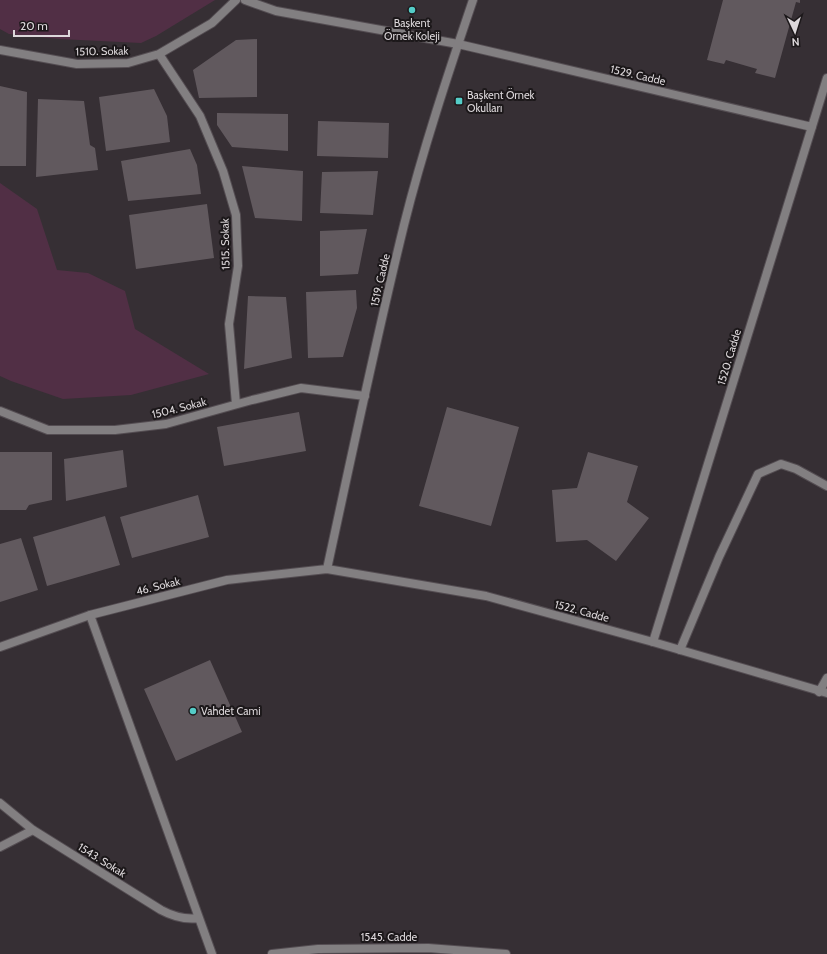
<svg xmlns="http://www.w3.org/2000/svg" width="827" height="954" font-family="Cabin,sans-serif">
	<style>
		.green { fill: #512f45 }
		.building { fill: #61595e }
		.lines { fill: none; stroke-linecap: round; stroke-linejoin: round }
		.minor-casing { stroke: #544d52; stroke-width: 10 }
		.tertiary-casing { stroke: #544d52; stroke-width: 10 }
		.minor { stroke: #827f81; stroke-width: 8 }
		.tertiary { stroke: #827f81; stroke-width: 8 }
		.poi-dot { fill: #54cdc8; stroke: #1c181a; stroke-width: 1.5 }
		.labels { text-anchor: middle; stroke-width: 4; stroke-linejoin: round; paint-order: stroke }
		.poi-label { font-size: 11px; fill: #dcd7da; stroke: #1c181a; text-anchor: start }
		.street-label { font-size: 11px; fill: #dcd7da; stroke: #1c181a }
	</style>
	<rect width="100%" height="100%" fill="#362f34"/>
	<!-- green -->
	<path class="green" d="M0,0h215l-59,36 -15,7 -81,-4 -51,-5 -9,-5z
		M0,183l37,26 20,61 31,3 37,18 10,38 74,45 -78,21 -68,4 -52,-18 -11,-5z"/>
	<!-- building -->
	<path class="building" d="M723,0h77v3l-4,-1 -21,76 -20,-5 2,-4 -31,-9 -2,4 -17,-4z
		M257,39v58l-58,1 -6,-28 43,-30z
		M0,86l27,6 -1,74h-26z
		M154,89l13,27 3,26 -64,9 -7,-54z
		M38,99l46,2 6,44 5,3 3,22 -62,7z
		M217,113l71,1v37l-56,-4 -15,-22z
		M318,121l71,2 -1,35 -71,-2z
		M190,149l7,16 4,29 -73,7 -7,-40z
		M242,166l61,5 -1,50 -47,-3z
		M378,171l-5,44 -53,-2 2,-41z
		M207,204l7,54 -78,11 -7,-54z
		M367,229l-9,45 -38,2v-45z
		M356,290l1,18 -14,49 -35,1 -2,-66z
		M248,296l38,1 6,61 -48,11z
		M447,407l72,20 -28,99 -72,-20z
		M299,412l7,39 -82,15 -7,-39z
		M123,450l4,37 -61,14 -2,-42z
		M0,452h52v48l-23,5 -3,5h-26z
		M588,452l50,14 -11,36 22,16 -33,43 -29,-21 -31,2 -4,-52 25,-2z
		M198,495l11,42 -77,21 -12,-41z
		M105,516l15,49 -73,21 -14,-49z
		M21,538l17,52 -38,12v-58z
		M210,660l32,72 -66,29 -32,-72z"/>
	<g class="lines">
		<!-- minor casing -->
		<g class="minor-casing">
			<path id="minor" d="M245,0l31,11 182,33 354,83
				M0,50l77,14 51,-1 31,-9 53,-31 24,-23
				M159,54l41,62 23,55 13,44 2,51 -9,58 7,80
				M0,411l48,19h67l51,-6 86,-24 49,-12 64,8
				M90,615l122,339
				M653,642l174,-564
				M680,650l39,-93 39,-83 23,-10 15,5 31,17
				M819,692l8,-14
				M0,803l33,27 128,80c13,7 24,10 38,8
				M0,847l33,-17
				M272,954l46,-5 110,-1 78,6"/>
		</g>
		<!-- tertiary casing -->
		<g class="tertiary-casing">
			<path id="tertiary" d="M327,569c25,-115 49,-230 77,-344 19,-76 44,-151 69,-225
				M0,647l90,-32 137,-35 100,-11 159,27 167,46 174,51"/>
		</g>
		<!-- minor -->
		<use href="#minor" class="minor"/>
		<!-- tertiary -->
		<use href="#tertiary" class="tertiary"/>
	</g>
	<!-- markers -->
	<g class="poi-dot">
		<circle cx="412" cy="10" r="4"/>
		<rect x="455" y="97" width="8" height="8" rx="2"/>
		<circle cx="193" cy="711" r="4"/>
	</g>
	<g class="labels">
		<!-- poi labels -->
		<g class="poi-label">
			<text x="412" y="27" text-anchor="middle">Başkent<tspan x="412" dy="13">Örnek Koleji</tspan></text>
			<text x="467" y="99">Başkent Örnek<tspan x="467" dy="13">Okulları</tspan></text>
			<text x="201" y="715">Vahdet Cami</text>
		</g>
		<!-- street labels -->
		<g class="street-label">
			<text transform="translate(102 51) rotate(-1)" y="4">1510. Sokak</text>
			<text transform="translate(638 75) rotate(13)" y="4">1529. Cadde</text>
			<text transform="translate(225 244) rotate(-91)" y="4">1515. Sokak</text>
			<text transform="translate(380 280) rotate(-77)" y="4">1519. Cadde</text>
			<text transform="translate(729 357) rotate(-73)" y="4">1520. Cadde</text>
			<text transform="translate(179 408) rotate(-14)" y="4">1504. Sokak</text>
			<text transform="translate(158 586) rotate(-14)" y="4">46. Sokak</text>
			<text transform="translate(582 611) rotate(15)" y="4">1522. Cadde</text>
			<text transform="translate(102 860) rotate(32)" y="4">1543. Sokak</text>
			<text x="389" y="941">1545. Cadde</text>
		</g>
	</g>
	<!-- north arrow -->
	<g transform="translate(795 32) rotate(176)" stroke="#1c181a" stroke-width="3" paint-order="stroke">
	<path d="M0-3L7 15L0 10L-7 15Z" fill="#dcd7da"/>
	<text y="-6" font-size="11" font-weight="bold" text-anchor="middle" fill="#dcd7da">N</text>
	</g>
	<!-- scale -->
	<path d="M14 30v6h55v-6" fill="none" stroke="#dcd7da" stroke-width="2"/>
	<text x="20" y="30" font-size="12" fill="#dcd7da" stroke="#1c181a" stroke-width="3" paint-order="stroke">20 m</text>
</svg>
